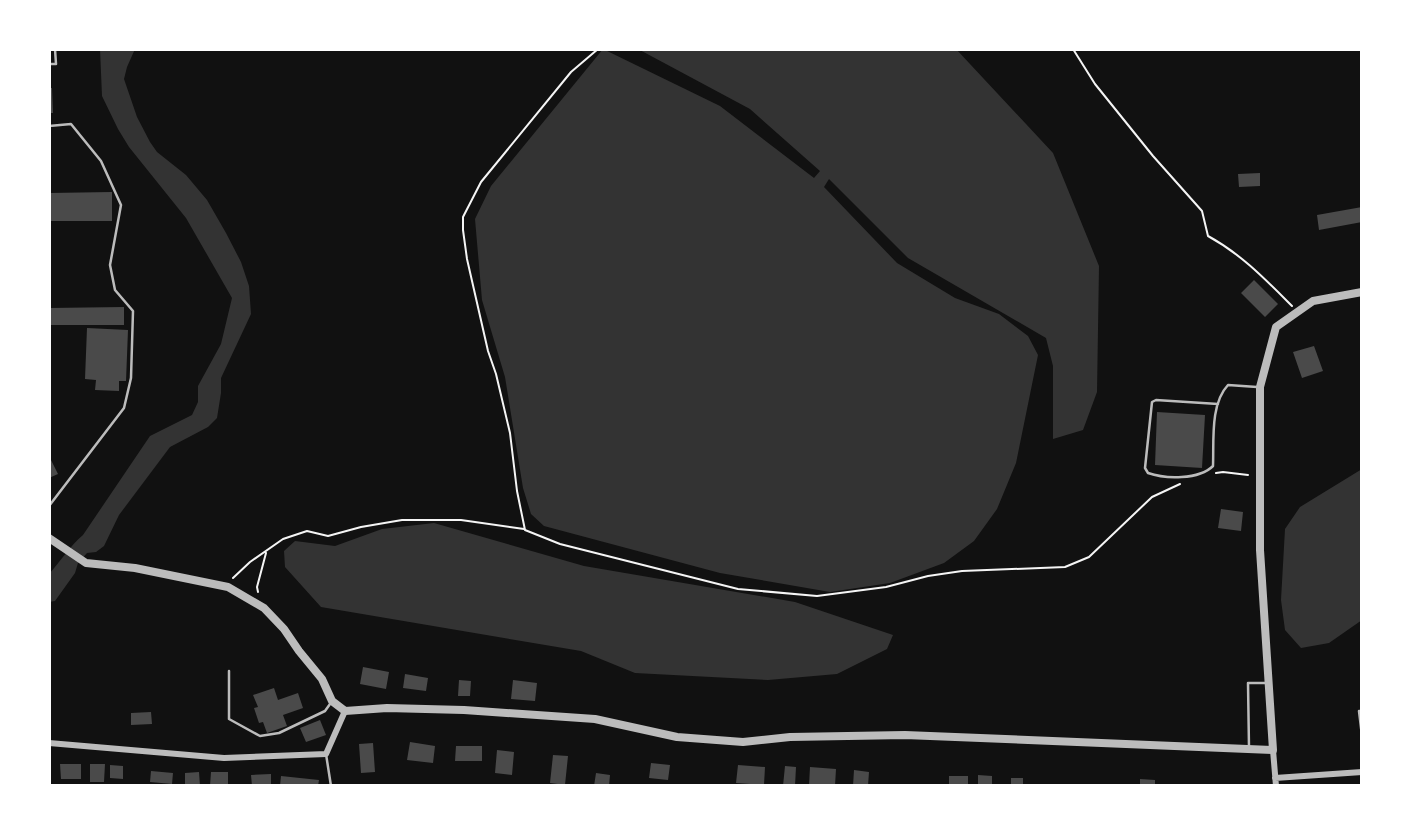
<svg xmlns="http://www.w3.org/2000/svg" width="1411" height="835" font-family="'Fira Sans Condensed',sans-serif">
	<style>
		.water { fill: #333 }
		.building { fill: #4a4a4a }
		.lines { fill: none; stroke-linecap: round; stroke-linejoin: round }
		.path { stroke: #f5f5f5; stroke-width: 2 }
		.service { stroke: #bcbcbc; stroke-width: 2.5 }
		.minor { stroke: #bcbcbc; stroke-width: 6 }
		.tertiary { stroke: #bcbcbc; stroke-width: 8 }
	</style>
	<rect width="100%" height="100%" fill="#111"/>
	<!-- water -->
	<path class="water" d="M100,49h35l-8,18 -3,12 13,38 13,25 7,10 29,23 21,25 19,33 15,29 8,24 2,28 -30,64v15l-4,25 -9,9 -38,20 -51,68 -15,31 -8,6 -9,1 -9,10 -3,10 -20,28 -6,1v-28c12,-13 20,-27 34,-39l67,-99 42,-21 6,-13v-16l23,-42 11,-46 -46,-80 -57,-71 -11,-18 -16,-33z
		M603,49l117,57 94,72 6,-7 -70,-62 -112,-60h318l97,104 46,113 -2,126 -14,38 -30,9v-73l-7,-28 -138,-80 -79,-79 -5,8 73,76 58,35 44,16 29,22 10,19 -22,108 -19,46 -23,32 -30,22 -54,20 -60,9 -110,-19 -176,-47 -13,-12 -8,-26 -18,-111 -23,-77 -7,-81 16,-33z
		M1362,469v151l-33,23 -28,5 -16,-18 -4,-30 4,-71 15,-22z
		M434,523l150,43 211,36 98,33 -6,14 -50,25 -69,6 -133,-7 -54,-22 -260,-44 -36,-40 -1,-16 11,-10 40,5 47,-17z"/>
	<!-- building -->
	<path class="building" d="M49,88h3l1,25h-4z
		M1260,173v13l-21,1 -1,-13z
		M112,192v29h-63v-28z
		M1362,207v15l-43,8 -2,-15z
		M1254,280l24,24 -13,13 -24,-24z
		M124,307v18h-75v-17z
		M87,328l41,2 -2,51h-7v10l-24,-1 1,-10 -11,-1z
		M1314,346l9,25 -21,7 -9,-26z
		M1157,412l48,3 -3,53 -47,-3z
		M49,456l9,18 -9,4z
		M1221,509l22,3 -2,19 -23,-3z
		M363,667l26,5 -3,17 -26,-5z
		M405,674l23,4 -2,13 -23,-3z
		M459,680l12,1 -1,15h-12z
		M513,680l24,3 -2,18 -24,-2z
		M274,688l4,12 20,-7 5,15 -20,7 4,11 -20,7 -4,-11 -4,1 -5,-15 4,-1 -5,-12z
		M151,712l1,12 -21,1v-12z
		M320,720l6,15 -20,7 -6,-14z
		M410,742l25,4 -2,17 -26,-3z
		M373,743l2,29 -14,1 -2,-29z
		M456,746h26v15h-27z
		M497,750l17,2 -2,23 -17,-2z
		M553,755l15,1 -3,29 -15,-2z
		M651,763l19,2 -2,15 -19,-2z
		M60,764h21v15h-20z
		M90,764h15l-1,18h-14z
		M110,765l13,1v13l-13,-1z
		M738,765l27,2 -1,18 -28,-2z
		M785,766l11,1 -1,19h-12z
		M810,767l26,2 -1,17h-26z
		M854,770l15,2 -1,14h-15z
		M151,771l22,2 -1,11 -22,-2z
		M199,772l1,14h-15v-13z
		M211,772h17v14h-18z
		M596,773l14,2 -1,11h-15z
		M271,774v12h-19l-1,-11z
		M978,775l14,1v10h-14z
		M281,776l38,4 -1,6h-38z
		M949,776h19v10h-19z
		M1011,778h12v8h-12z
		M1140,779l15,1v6h-15z"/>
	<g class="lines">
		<!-- path -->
		<path class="path" d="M598,49l-27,23 -90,110 -18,35v13l4,29 21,92 8,23 14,59 7,58 8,39 35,14 178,45 79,7 69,-9 42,-11 34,-5 103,-4 24,-10 63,-60 28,-13
			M1073,49l22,35 58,72 49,55 6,25c33,18 57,43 84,70
			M1216,473l7,-1 25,3
			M233,578l17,-16 33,-23 24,-8 21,5 33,-9 41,-7h59l63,9
			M258,592l-1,-5 9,-34"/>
		<!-- service -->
		<path class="service" d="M49,64h7l-1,-15
			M49,126l22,-2 30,37 20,44 -11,60 5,25 18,21 -2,67 -7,30 -75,98
			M1218,404l-62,-4 -4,2 -7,66 3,5c17,6 51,7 65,-7 1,-25 -3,-62 15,-81l29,2
			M229,671v48l31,17 19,-3 46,-22 5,-7
			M1362,711h-3l3,25
			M1249,748l-1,-65h19
			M326,754l5,32"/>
		<!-- minor -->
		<path class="minor" d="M49,743l175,15 102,-4 19,-43
			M1273,750l3,36
			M1275,778l87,-6"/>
		<!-- tertiary -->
		<path class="tertiary" d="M49,538l37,25 49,5 93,19 36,21 20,21 15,22 23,28 10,22 13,10 42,-3 77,2 131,9 82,18 66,5 47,-5 115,-2 368,15 -13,-200v-163l16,-60 37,-26 49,-9"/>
	</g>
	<!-- border -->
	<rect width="1411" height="835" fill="none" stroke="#ffffff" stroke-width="102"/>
</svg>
